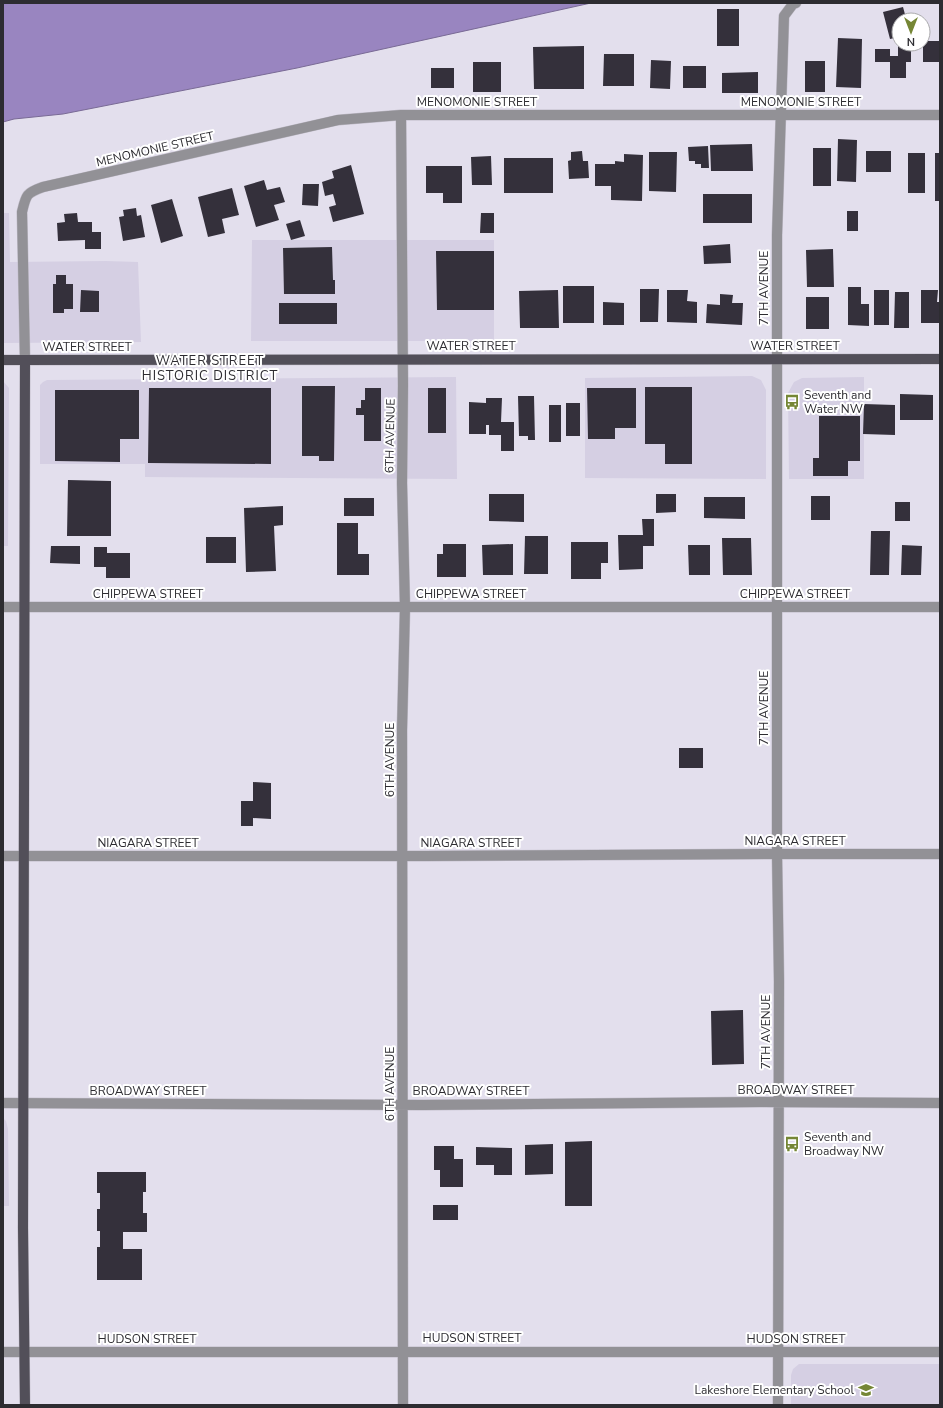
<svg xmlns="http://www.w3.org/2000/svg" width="943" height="1408" font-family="'Nunito Sans',sans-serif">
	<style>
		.built { fill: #d5cfe3 }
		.water { fill: #9985c0; stroke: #796a95 }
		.building { fill: #34303b }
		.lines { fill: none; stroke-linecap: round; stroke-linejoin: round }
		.minor-casing { stroke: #bfbbc7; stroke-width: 11 }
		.major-casing { stroke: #bfbbc7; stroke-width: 11 }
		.minor { stroke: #929196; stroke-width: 10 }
		.major { stroke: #524f59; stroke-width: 10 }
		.labels { text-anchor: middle; stroke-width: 4; stroke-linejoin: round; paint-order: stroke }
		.street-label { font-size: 12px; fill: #2d2c31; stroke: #fff }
		.poi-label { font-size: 12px; fill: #2d2c31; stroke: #fff; text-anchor: start }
		.neighbourhood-label { font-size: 13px; letter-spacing: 1px; fill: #2d2c31; stroke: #fff }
	</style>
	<rect width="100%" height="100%" fill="#e3dfed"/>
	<!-- built -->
	<path class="built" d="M3,213h6l1,49 96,-1 32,1 3,80 -138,1z
		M252,240h242v101h-243z
		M752,376l9,4 5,10v89l-181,-1v-100z
		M456,377l1,102 -312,-2v-13h-105v-79l3,-3 4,-2z
		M864,377v102h-75l-1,-86 6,-11 8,-4z
		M3,381l6,7v4l-1,154h-5z
		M3,1118l3,3 2,8 1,77h-6z
		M799,1364h141v41h-149v-30l2,-6z"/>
	<!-- water -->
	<path class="water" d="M3,3h588l-294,65 -234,46 -49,5 -11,3z"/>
	<!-- building -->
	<path class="building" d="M903,7l3,11 3,-1 1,3h-11v17l-9,2 -7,-27z
		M717,9h22v37h-22z
		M838,38l24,1 -1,49 -25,-1z
		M923,41h16v21h-16z
		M898,44h13v18h-5v16h-16v-16h-15v-13h15v7h8z
		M584,46v43h-50l-1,-42z
		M604,54h30v32h-31z
		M651,60l20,1 -1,28 -20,-1z
		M805,61h20v31h-20z
		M473,62h28v30h-28z
		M683,66h23v22h-23z
		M431,68h23v20h-23z
		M758,72v21h-36v-20z
		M838,139l19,1 -1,42 -19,-1z
		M752,144l1,27h-42l-1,-26z
		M708,146l1,22h-8v-4h-6v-3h-6l-1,-14z
		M813,148h18v38h-18z
		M582,151l1,10h5l1,17 -20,1 -1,-18 3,-1v-8z
		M866,151h25v21h-25z
		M649,152h28l-1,40 -27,-1z
		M908,153h17v40h-17z
		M935,153h5v48h-5z
		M624,154l19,1 -1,46 -31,-1v-14h-16v-22h20v-3l9,1z
		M491,156l1,29h-20l-1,-28z
		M504,158h49v35h-49z
		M351,165l13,49 -31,8 -4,-15 7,-2 -3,-11 -8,2 -3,-14 12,-4 -2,-7z
		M426,166h36v37h-19v-10h-17z
		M264,180l3,10 13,-3 5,15 -11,3 5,15 -23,7 -12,-41z
		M303,184h16l-1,22 -16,-1z
		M232,188l7,27 -17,4 3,14 -17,4 -10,-40z
		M703,194h49v29h-49z
		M172,199l11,37 -22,7 -10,-38z
		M136,208l1,8 4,-1 4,22 -22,4 -4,-24 5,-1 -1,-6z
		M847,211h11v20h-11z
		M77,213l1,9h14v10h9v17h-16v-9l-27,1 -1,-18 8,-1 -1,-8z
		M481,213h13v20h-14z
		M300,220l5,16 -14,4 -5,-16z
		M730,244l1,19 -27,1 -1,-18z
		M332,247l1,33h2v14h-51l-1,-46z
		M833,249l1,38h-27l-1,-37z
		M436,251h58v59h-57z
		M56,275h10v9h7v25h-9v4h-11v-29h3z
		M563,286h31v37h-31z
		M848,287h13v17h8v22l-21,-1z
		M640,289h19l-1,33h-18z
		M81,290l18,1v21h-19z
		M558,290l1,38h-39l-1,-37z
		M667,290h21l-1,11 10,1v21l-30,-1z
		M874,290h15v35h-15z
		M921,290h17l-1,12h3v21h-19z
		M895,292h14v36h-15z
		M720,294l13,1 -1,8h11l-1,22 -36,-2 1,-19 13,1z
		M806,297h23v32h-23z
		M603,302l21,1v22h-21z
		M279,303h58v21h-58z
		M302,386h33l-1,75h-15v-5h-17z
		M645,387h47v77h-27v-20h-20z
		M149,388h122v76l-123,-1z
		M365,388h16v53h-17v-26h-8v-7h5v-8h4z
		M428,388h18v45h-18z
		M587,388h49v40h-21v11h-27z
		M55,390h84v49h-19v23l-65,-1z
		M900,394l33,1v25h-33z
		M518,396h16l1,44h-7v-4h-9z
		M486,398h16l-1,24h13v29h-13v-16h-12v-10h-3v9h-17v-32l17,1z
		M566,403h14v33h-14z
		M864,404l31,1v30l-32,-1z
		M549,405h12v37h-12z
		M819,416h41v45h-12v15h-35v-18h6z
		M68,480l43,1v55h-44z
		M489,494h35v28l-35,-1z
		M656,494h20v18l-20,1z
		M811,496h19v24h-19z
		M704,497h41v22l-41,-1z
		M344,498h30v18h-30z
		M895,502h15v19h-15z
		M283,506v19l-9,1 2,45 -30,1 -2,-64z
		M642,519h12v27h-11v23l-24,1 -1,-35h25z
		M337,523h21v31h11v21h-32z
		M871,531h19l-1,44h-19z
		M525,536h23v38h-24z
		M206,537h30v26h-30z
		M722,538h29l1,37h-29z
		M571,542h37v21h-7v16h-30z
		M443,544h23v33h-29v-23h6z
		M513,544v31h-30l-1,-30z
		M688,545h22v30h-21z
		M902,545l20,1 -1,29h-20z
		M51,546h29v18l-30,-1z
		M94,547h13v6h23v25h-24v-11h-12z
		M679,748h24v20h-24z
		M253,782l18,1v36l-18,-1v8h-12v-25h12z
		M743,1010l1,54 -32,1 -1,-54z
		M592,1141v65h-27v-64z
		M553,1144v30l-28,1v-30z
		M434,1146h20v13h9v28h-23v-17h-6z
		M476,1147l36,1v27h-18v-10h-18z
		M97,1172h49v20h-3v21h4v19h-24v17h19v31h-45v-33h3v-16h-3v-22h3v-16h-3z
		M433,1205h25v15h-25z"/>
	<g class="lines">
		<!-- minor casing -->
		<g class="minor-casing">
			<path id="minor" d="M401,115l2,270 -1,98 3,124 -3,123 1,675
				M25,360l-3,-148c4,-17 4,-19 21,-25l295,-67 63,-5h539
				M3,607h937
				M3,856h421l353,-2h163
				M3,1103l420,2 336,-3 181,1
				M3,1352h937
				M778,1405l1,-424 -2,-127v-619l7,-219 9,-12 3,-1"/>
		</g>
		<!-- major casing -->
		<g class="major-casing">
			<path id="major" d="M3,360l937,-1
				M25,360l-2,868 2,177"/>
		</g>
		<!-- minor -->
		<use href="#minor" class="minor"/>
		<!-- major -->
		<use href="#major" class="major"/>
	</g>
	<!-- icons -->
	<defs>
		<g id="bus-bare" transform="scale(1.2)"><path d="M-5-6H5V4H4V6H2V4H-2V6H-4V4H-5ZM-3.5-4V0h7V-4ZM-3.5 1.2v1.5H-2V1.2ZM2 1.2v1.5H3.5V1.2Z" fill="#758635" stroke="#fff" stroke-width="2.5" paint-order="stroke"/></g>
		<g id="school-bare" transform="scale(1.2)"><path d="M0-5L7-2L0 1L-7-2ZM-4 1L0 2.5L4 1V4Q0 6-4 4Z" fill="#758635" stroke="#fff" stroke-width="2.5" paint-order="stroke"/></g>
	</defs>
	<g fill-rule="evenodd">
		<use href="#bus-bare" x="792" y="402"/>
		<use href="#bus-bare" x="792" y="1144"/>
		<use href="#school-bare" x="866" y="1390"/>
	</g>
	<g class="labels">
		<!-- street labels -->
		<g class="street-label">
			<text x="477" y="106">MENOMONIE STREET</text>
			<text x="801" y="106">MENOMONIE STREET</text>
			<text transform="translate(155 149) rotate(-13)" y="4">MENOMONIE STREET</text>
			<text transform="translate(764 288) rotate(-90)" y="4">7TH AVENUE</text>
			<text x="471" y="350">WATER STREET</text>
			<text x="795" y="350">WATER STREET</text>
			<text x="87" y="351">WATER STREET</text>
			<text transform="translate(390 436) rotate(-89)" y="4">6TH AVENUE</text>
			<text x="148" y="598">CHIPPEWA STREET</text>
			<text x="471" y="598">CHIPPEWA STREET</text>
			<text x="795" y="598">CHIPPEWA STREET</text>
			<text transform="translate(764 708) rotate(-90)" y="4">7TH AVENUE</text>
			<text transform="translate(390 760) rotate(-90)" y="4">6TH AVENUE</text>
			<text x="795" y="845">NIAGARA STREET</text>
			<text x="148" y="847">NIAGARA STREET</text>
			<text x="471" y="847">NIAGARA STREET</text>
			<text transform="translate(766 1032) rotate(-90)" y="4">7TH AVENUE</text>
			<text transform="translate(390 1084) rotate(-90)" y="4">6TH AVENUE</text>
			<text x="796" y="1094">BROADWAY STREET</text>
			<text x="148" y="1095">BROADWAY STREET</text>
			<text x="471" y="1095">BROADWAY STREET</text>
			<text x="472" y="1342">HUDSON STREET</text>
			<text x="147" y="1343">HUDSON STREET</text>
			<text x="796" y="1343">HUDSON STREET</text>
		</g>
		<!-- poi labels -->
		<g class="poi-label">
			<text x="804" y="399">Seventh and<tspan x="804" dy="14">Water NW</tspan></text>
			<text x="804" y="1141">Seventh and<tspan x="804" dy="14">Broadway NW</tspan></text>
			<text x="854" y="1394" text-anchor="end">Lakeshore Elementary School</text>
		</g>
		<!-- neighbourhood labels -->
		<g class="neighbourhood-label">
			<text x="210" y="365">WATER STREET<tspan x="210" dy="15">HISTORIC DISTRICT</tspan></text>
		</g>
	</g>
	<!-- border -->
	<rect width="943" height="1408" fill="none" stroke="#2d2c31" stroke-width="8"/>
	<!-- north arrow -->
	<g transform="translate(911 32) rotate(180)"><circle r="19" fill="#ffffff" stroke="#ababad"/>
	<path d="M0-3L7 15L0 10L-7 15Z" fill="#758635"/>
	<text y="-6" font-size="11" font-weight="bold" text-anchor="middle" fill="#2d2c31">N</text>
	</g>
</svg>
